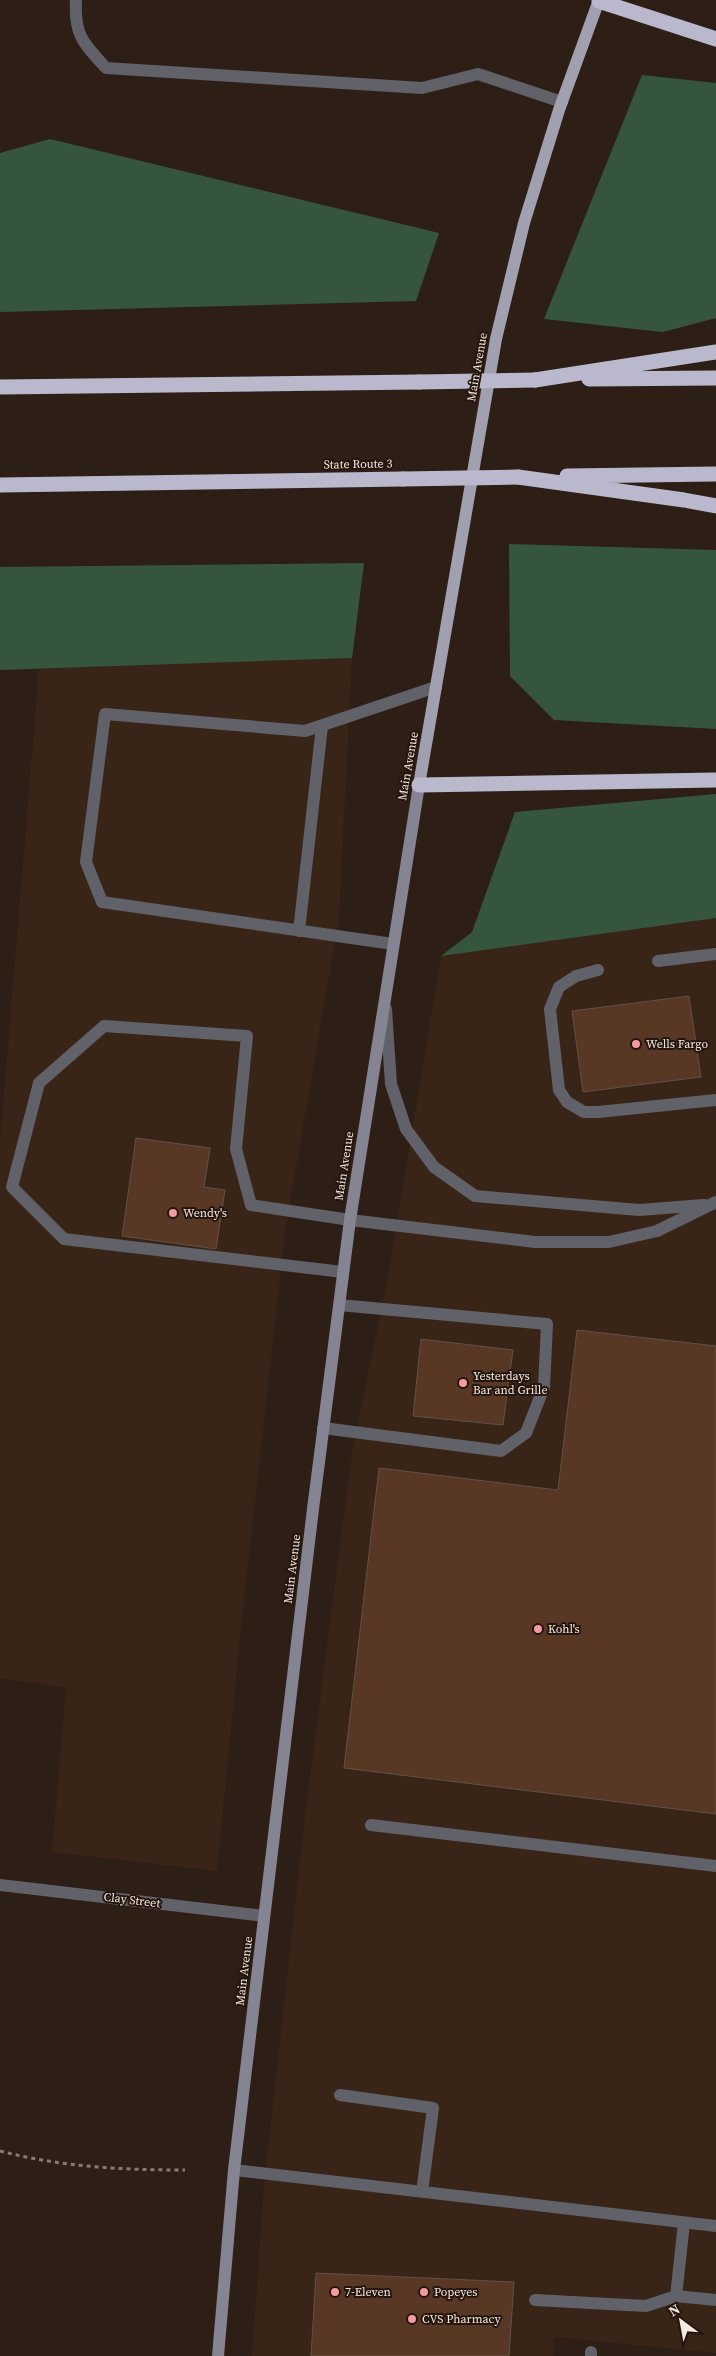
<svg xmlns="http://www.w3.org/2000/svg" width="716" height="2356" font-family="'Source Serif 4',serif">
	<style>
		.built { fill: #392418 }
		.forest { fill: #35563d }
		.building { fill: #583825; stroke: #625046 }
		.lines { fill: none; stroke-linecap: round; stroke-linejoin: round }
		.path { stroke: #887b73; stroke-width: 3; stroke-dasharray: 4 4; stroke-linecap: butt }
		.lane { stroke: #616169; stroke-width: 12 }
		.street { stroke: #616169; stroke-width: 12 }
		.secondary { stroke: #848492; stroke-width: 12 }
		.primary { stroke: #a0a0b1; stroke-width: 12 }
		.highway { stroke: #b9b8cd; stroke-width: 15 }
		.highway-bridge { stroke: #b9b8cd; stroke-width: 15 }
		.poi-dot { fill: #f49aa2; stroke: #24150d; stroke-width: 2 }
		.labels { text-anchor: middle; stroke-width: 4; stroke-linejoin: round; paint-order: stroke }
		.street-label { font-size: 12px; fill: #f4e9e3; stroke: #24150d }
		.poi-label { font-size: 12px; fill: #f4e9e3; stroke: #24150d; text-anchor: start }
	</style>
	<rect width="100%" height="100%" fill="#2e1f16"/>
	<!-- built -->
	<path class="built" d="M352,658l-13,260 -54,314 -44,396 -24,243 -165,-19 14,-164 -66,-10v-536l39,-473z
		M716,918v1435l-161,-16 -2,19h-301l12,-171 42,-377 46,-355 37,-182 52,-315z"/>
	<!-- forest -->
	<path class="forest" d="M642,75l74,8v235l-53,14 -119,-13z
		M50,139l389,94 -23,68 -416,11v-159z
		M509,544l207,6v179l-162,-9 -44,-44z
		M364,563l-12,95 -352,12v-103z
		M716,794v124l-275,38 31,-24 43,-120z"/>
	<!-- building -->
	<path class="building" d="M689,996l12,81 -118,15 -11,-81z
		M136,1138l74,10 -6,39 21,3 -9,59 -94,-13z
		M577,1330l139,16v468l-372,-46 35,-300 179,22z
		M421,1339l92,11 -10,75 -90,-9z
		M316,2273l198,9 -5,74h-198z"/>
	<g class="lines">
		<!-- path -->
		<path class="path" d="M0,2151c62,16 122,19 185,19"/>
		<!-- lane -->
		<path class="lane" d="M76,0c-2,35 7,43 30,68l316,20 56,-14 84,28
			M299,931l23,-205
			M393,944l-291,-42 -16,-40 19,-148 200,17 131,-44
			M658,961l58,-7
			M598,970l-22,6 -17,11 -9,22 9,81 8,12 17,10h14l118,-12
			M386,1009l5,75 15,45 28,38 41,29 164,14 65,-5
			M343,1272l-279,-33 -52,-52 27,-104 65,-57 143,10 -11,113 15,56 99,15 185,22h74l48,-11 59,-29
			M323,1428l178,23 25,-18 18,-46 3,-63 -208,-19
			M371,1825l345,41
			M340,2095l93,13 -11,84
			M234,2170l482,56
			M684,2223l-8,73 40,4
			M535,2300l111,6 30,-10"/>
		<!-- street -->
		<path class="street" d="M0,1885l264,31
			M591,2356v-4"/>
		<!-- secondary -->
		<path class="secondary" d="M218,2356l16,-186 79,-661 37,-289 69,-435"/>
		<!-- primary -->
		<path class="primary" d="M419,785l77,-446 28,-116 35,-113 40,-110"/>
		<!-- highway -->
		<path class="highway" d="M599,1l117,38
			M589,379l127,-1
			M535,380l181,-28
			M0,387l419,-5
			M567,476l149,-2
			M518,477l166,23 32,6
			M0,485l403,-6
			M419,785l297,-5"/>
		<!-- highway-bridge -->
		<path class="highway-bridge" d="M419,382l116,-2
			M403,479l115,-2"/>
	</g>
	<!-- markers -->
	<g class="poi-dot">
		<circle cx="636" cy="1044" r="5"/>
		<circle cx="173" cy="1213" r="5"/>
		<circle cx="463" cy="1383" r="5"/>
		<circle cx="538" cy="1629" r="5"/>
		<circle cx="335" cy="2292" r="5"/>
		<circle cx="424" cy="2292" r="5"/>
		<circle cx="412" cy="2319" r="5"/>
	</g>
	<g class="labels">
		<!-- street labels -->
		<g class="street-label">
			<text transform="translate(477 367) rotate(-80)" y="4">Main Avenue</text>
			<text transform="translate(358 464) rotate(-1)" y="4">State Route 3</text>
			<text transform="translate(408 766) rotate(-80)" y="4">Main Avenue</text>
			<text transform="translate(344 1166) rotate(-81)" y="4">Main Avenue</text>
			<text transform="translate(292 1569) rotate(-83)" y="4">Main Avenue</text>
			<text transform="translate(132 1900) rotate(7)" y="4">Clay Street</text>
			<text transform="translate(244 1971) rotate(-83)" y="4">Main Avenue</text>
		</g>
		<!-- poi labels -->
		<g class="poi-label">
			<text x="646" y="1048">Wells Fargo</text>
			<text x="183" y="1217">Wendy's</text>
			<text x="473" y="1380">Yesterdays<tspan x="473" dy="14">Bar and Grille</tspan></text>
			<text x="548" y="1633">Kohl's</text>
			<text x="345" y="2296">7-Eleven</text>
			<text x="434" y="2296">Popeyes</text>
			<text x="422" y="2323">CVS Pharmacy</text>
		</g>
	</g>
	<!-- north arrow -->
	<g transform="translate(681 2321) rotate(328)" stroke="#24150d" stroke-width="4" paint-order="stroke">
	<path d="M0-4L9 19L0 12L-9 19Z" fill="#f4e9e3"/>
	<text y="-8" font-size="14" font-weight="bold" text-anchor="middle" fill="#f4e9e3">N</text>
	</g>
</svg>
